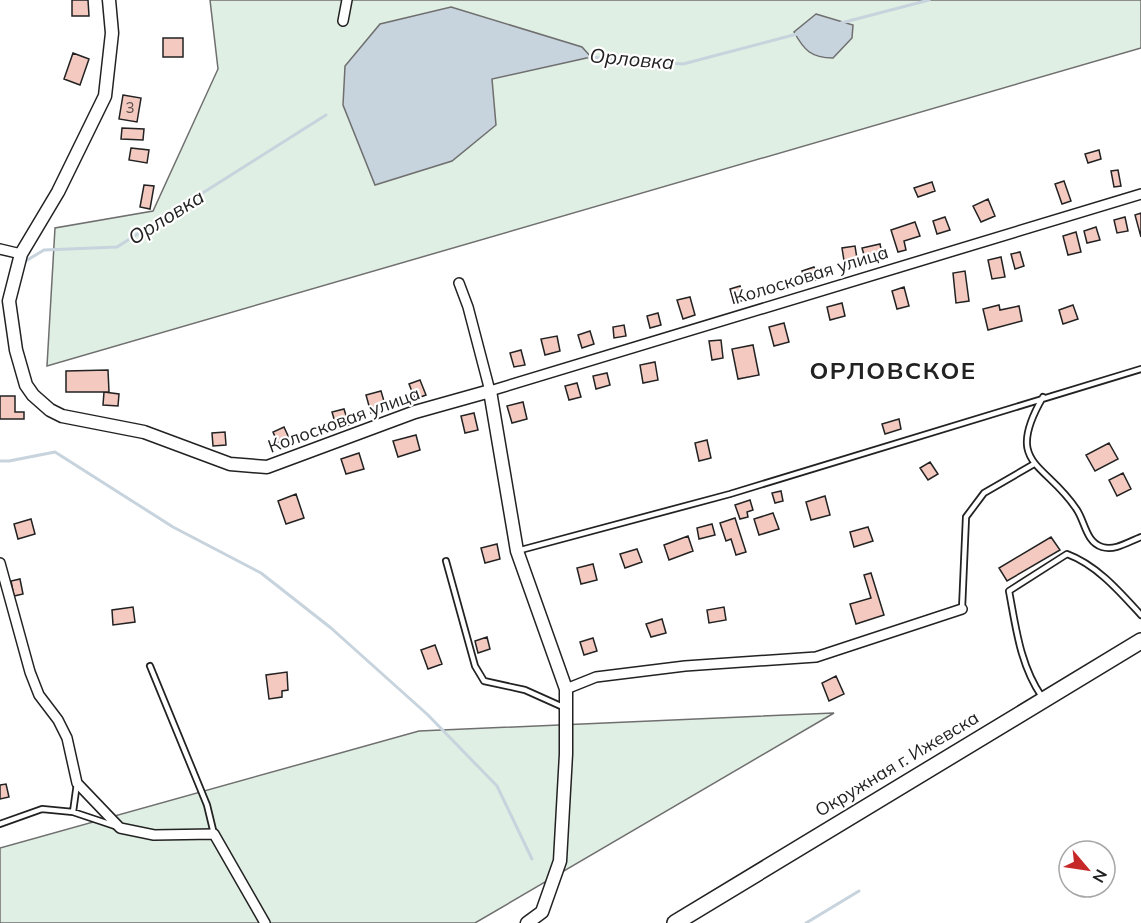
<svg xmlns="http://www.w3.org/2000/svg" width="1141" height="923" font-family="Mulish,sans-serif">
	<style>
		.green { fill: #e0efe3; stroke: #6f6f6f; stroke-width: 1.5 }
		.water { fill: #c7d3dd; stroke: #6f6f6f; stroke-width: 1.5 }
		.lines { fill: none; stroke-linecap: round; stroke-linejoin: round }
		.stream { stroke: #c7d3dd; stroke-width: 3 }
		.building { fill: #f3c9c0; stroke: #222; stroke-width: 1.5 }
		.service-casing { stroke: #222; stroke-width: 8 }
		.minor-casing { stroke: #222; stroke-width: 12 }
		.tertiary-casing { stroke: #222; stroke-width: 15 }
		.primary-casing { stroke: #222; stroke-width: 18 }
		.service { stroke: #fff; stroke-width: 4.5 }
		.minor { stroke: #fff; stroke-width: 9 }
		.tertiary { stroke: #fff; stroke-width: 12 }
		.primary { stroke: #fff; stroke-width: 15 }
		.labels { text-anchor: middle; stroke-width: 4.5; stroke-linejoin: round; paint-order: stroke }
		.number-label { font-size: 15px; fill: #564c4a }
		.street-label { font-size: 18px; fill: #222; stroke: #fff }
		.water-label { font-size: 20px; font-style: italic; fill: #222; stroke: #fff }
		.district-label { font-size: 24px; font-weight: bold; letter-spacing: 1.5px; fill: #222; stroke: #fff }
	</style>
	<rect width="100%" height="100%" fill="#fff"/>
	<!-- green -->
	<path class="green" d="M210,0h931v48l-1094,318 8,-138 98,-17 65,-142z
		M834,713l-359,210h-475v-75l419,-117z"/>
	<!-- water -->
	<path class="water" d="M451,7l131,40 9,10 -99,22 4,46 -44,36 -77,24 -32,-80 2,-39 35,-42z
		M816,14l37,11 -1,13 -19,20c-22,0 -29,-8 -39,-26z"/>
	<g class="lines">
		<!-- stream -->
		<path class="stream" d="M841,23l88,-23
			M589,57l94,7 114,-30
			M24,262l20,-12 73,-3 209,-132
			M0,461h9l46,-9 118,75 88,46 70,55 97,87 69,71 35,73
			M806,923l53,-32"/>
	</g>
	<!-- building -->
	<path class="building" d="M72,0h16l1,16h-17z
		M163,38h20v19h-20z
		M73,53l16,6 -9,26 -16,-6z
		M123,95l18,3 -4,24 -18,-3z
		M122,128l22,1 -1,11 -22,-1z
		M131,148l18,2 -2,13 -18,-3z
		M1099,150l2,9 -13,4 -3,-9z
		M1118,170l3,16 -7,1 -3,-16z
		M1064,181l7,20 -9,3 -7,-20z
		M932,182l3,9 -17,6 -4,-9z
		M144,185l10,1 -4,23 -10,-2z
		M988,199l7,17 -14,6 -8,-16z
		M1141,213v24l-6,-22z
		M945,217l5,13 -13,4 -4,-13z
		M1125,217l3,14 -11,2 -3,-13z
		M915,222l5,14 -16,5 2,9 -8,2 -7,-22z
		M1096,227l4,13 -13,3 -3,-12z
		M1076,232l5,20 -13,3 -5,-19z
		M880,244l3,14 -17,4 -4,-14z
		M855,246l3,19 -13,2 -3,-19z
		M1020,252l4,14 -9,3 -4,-15z
		M1001,257l4,20 -13,2 -4,-19z
		M814,267l5,12 -13,4 -4,-12z
		M965,271l4,30 -13,2 -3,-30z
		M740,286l4,14 -10,3 -4,-14z
		M904,287l5,19 -12,3 -5,-18z
		M690,297l5,18 -12,4 -6,-19z
		M842,303l3,13 -15,4 -3,-13z
		M999,305l1,5 19,-4 3,15 -34,9 -5,-21z
		M1073,305l5,14 -15,5 -4,-14z
		M658,313l3,12 -11,3 -3,-12z
		M784,323l5,19 -15,4 -5,-19z
		M624,325l2,11 -12,2 -1,-11z
		M590,331l4,13 -12,4 -4,-13z
		M557,336l3,15 -15,4 -4,-16z
		M721,340l2,18 -11,2 -3,-19z
		M753,345l6,30 -21,4 -6,-30z
		M521,350l4,15 -11,2 -4,-14z
		M655,362l3,18 -15,3 -3,-18z
		M108,370l1,22h-43v-21z
		M607,373l3,12 -14,4 -3,-13z
		M420,380l6,15 -11,4 -6,-15z
		M577,383l4,14 -12,3 -4,-14z
		M381,391l5,17 -15,5 -5,-18z
		M104,392l15,2 -1,12 -15,-1z
		M0,396h15v16h9v7h-24z
		M523,402l4,17 -15,4 -5,-17z
		M344,409l5,16 -12,4 -5,-17z
		M474,413l4,17 -13,3 -4,-17z
		M899,419l2,10 -16,5 -3,-10z
		M284,427l5,11 -11,5 -5,-11z
		M225,432l1,13 -13,1 -1,-13z
		M416,435l4,15 -22,7 -5,-16z
		M707,440l4,18 -12,3 -4,-18z
		M1109,443l9,16 -23,12 -9,-16z
		M359,453l5,16 -18,5 -5,-15z
		M930,462l8,12 -10,6 -8,-12z
		M1123,473l8,16 -14,7 -8,-16z
		M781,491l2,10 -8,2 -3,-10z
		M296,494l8,24 -18,6 -8,-23z
		M825,496l5,19 -19,5 -5,-18z
		M750,500l3,10 -6,2 1,5 -8,2 -5,-14z
		M773,513l6,16 -20,6 -5,-16z
		M735,518l11,34 -10,3 -5,-16 -5,2 -6,-18z
		M31,519l4,15 -17,5 -4,-15z
		M712,524l3,11 -16,4 -2,-11z
		M868,527l5,14 -19,6 -4,-15z
		M688,536l5,15 -24,9 -5,-15z
		M1051,537l9,13 -53,31 -8,-13z
		M497,544l3,15 -15,4 -4,-15z
		M637,549l5,13 -17,6 -5,-14z
		M593,564l4,16 -16,4 -4,-16z
		M871,573l13,42 -28,9 -6,-20 21,-6 -7,-23z
		M20,579l3,15 -9,2 -3,-15z
		M133,607l2,15 -22,3 -1,-15z
		M724,607l2,13 -17,3 -2,-13z
		M662,619l4,14 -15,4 -5,-13z
		M487,637l3,12 -12,4 -3,-12z
		M593,638l4,13 -13,4 -4,-13z
		M435,645l7,19 -14,5 -7,-19z
		M287,672l1,18 -6,1v6l-13,2 -3,-24z
		M836,676l8,18 -15,7 -7,-18z
		M6,784l3,13 -9,2v-14z"/>
	<g class="lines">
		<!-- service casing -->
		<g class="service-casing">
			<path id="service" d="M1043,397c-40,69 3,65 34,113 8,12 9,32 25,37 13,4 26,-5 39,-10
				M517,551l213,-57 411,-125
				M446,561l29,105 9,15 41,9 38,17
				M962,609l4,-92 18,-24 50,-29
				M150,666l57,139 7,29
				M1042,697c-22,-32 -26,-69 -33,-106l58,-37c30,11 53,38 74,61
				M73,812l4,-29
				M0,824l42,-15 31,3 42,14"/>
		</g>
		<!-- minor casing -->
		<g class="minor-casing">
			<path id="minor" d="M343,21l4,-21
				M0,249l21,5
				M459,283l9,24 22,84 651,-197
				M0,563l30,109 9,23 19,25 9,18 10,45 43,45 34,7 60,-1 51,89
				M566,689l30,-12 89,-11 131,-9 146,-48"/>
		</g>
		<!-- tertiary casing -->
		<g class="tertiary-casing">
			<path id="tertiary" d="M109,0l3,33 -7,63 -47,96 -37,62 -12,47 7,49 10,35 7,10 17,15 12,6 82,16 86,32 37,3 148,-55 75,-21 27,160 49,138v65l-6,107 -18,51 -15,11"/>
		</g>
		<!-- primary casing -->
		<g class="primary-casing">
			<path id="primary" d="M675,923l466,-282"/>
		</g>
		<!-- service -->
		<use href="#service" class="service"/>
		<!-- minor -->
		<use href="#minor" class="minor"/>
		<!-- tertiary -->
		<use href="#tertiary" class="tertiary"/>
		<!-- primary -->
		<use href="#primary" class="primary"/>
	</g>
	<g class="labels">
		<!-- number labels -->
		<g class="number-label">
			<text x="130" y="113">3</text>
		</g>
		<!-- street labels -->
		<g class="street-label">
			<text transform="translate(811 275) rotate(-17)" y="6">Колосковая улица</text>
			<text transform="translate(344 420) rotate(-20)" y="6">Колосковая улица</text>
			<text transform="translate(897 764) rotate(-31)" y="6">Окружная г. Ижевска</text>
		</g>
		<!-- water labels -->
		<g class="water-label">
			<text transform="translate(632 59) rotate(5)" y="7">Орловка</text>
			<text transform="translate(166 217) rotate(-32)" y="7">Орловка</text>
		</g>
		<!-- district labels -->
		<g class="district-label">
			<text x="893" y="379">ОРЛОВСКОЕ</text>
		</g>
	</g>
	<!-- north arrow -->
	<g transform="translate(1087 869) rotate(119)"><circle r="28" fill="#ffffff" stroke="#a7a7a7" stroke-width="1.5"/>
	<path d="M0-4.5L10 22L0 15L-10 22Z" fill="#c62828"/>
	<text y="-9" font-size="16" font-weight="bold" text-anchor="middle" fill="#222222">N</text>
	</g>
</svg>
